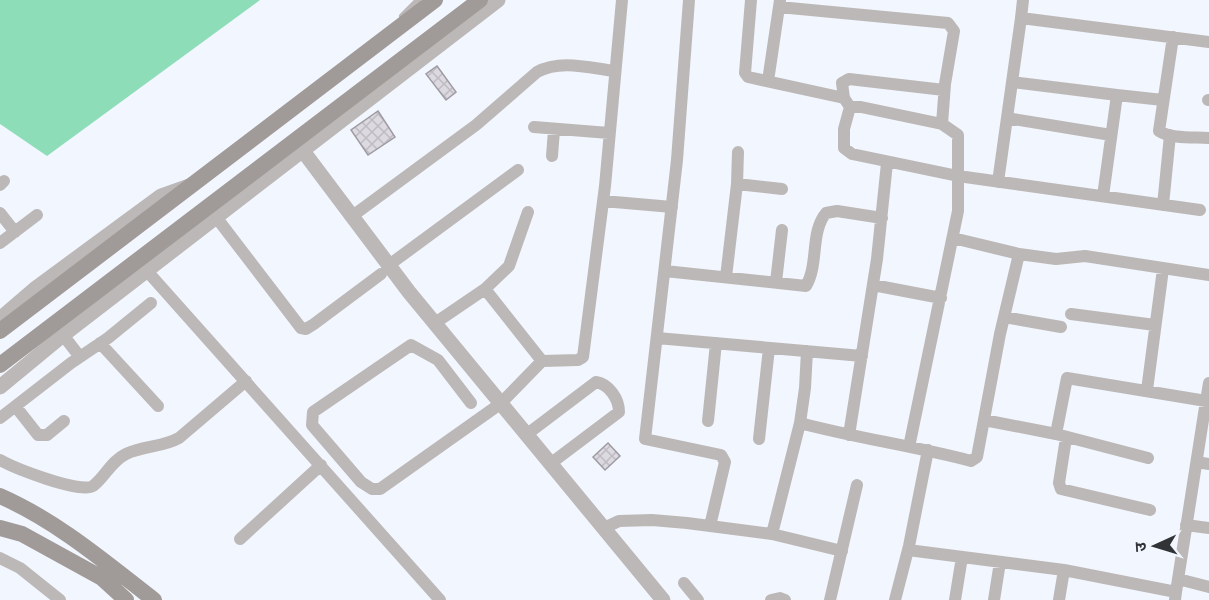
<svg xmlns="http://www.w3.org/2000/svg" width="1209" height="600" font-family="Ubuntu,'Noto Sans Devanagari',sans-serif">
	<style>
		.grass { fill: #8dddb9 }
		.building { fill: url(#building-cross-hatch); stroke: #9f9ba2; stroke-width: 1.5 }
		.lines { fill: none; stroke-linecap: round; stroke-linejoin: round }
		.service { stroke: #bcb8b7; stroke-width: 6 }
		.minor { stroke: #bcb8b7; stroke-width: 12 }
		.tertiary { stroke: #bcb8b7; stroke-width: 15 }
		.secondary { stroke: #a09a98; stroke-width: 16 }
	</style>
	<defs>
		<pattern id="building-cross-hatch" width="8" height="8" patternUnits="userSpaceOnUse" patternTransform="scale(1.5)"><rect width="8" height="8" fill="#ddd9e1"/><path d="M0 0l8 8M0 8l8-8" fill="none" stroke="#bebbc2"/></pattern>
	</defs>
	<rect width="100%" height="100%" fill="#f2f6fe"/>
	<!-- grass -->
	<path class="grass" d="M0,0h260l-213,156 -47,-32z"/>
	<!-- building -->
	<path class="building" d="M437,66l19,26 -10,8 -20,-26z
		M378,111l17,26 -27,18 -17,-25z
		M608,443l12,13 -15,14 -12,-13z"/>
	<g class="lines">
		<!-- service -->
		<path class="service" d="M402,16l16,-16"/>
		<!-- minor -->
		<path class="minor" d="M689,0l-12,160 -32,279 76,16 4,7 -15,64
			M751,0l-6,73 3,4 96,21
			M779,7l169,16 6,8 -9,53 -3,40
			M1021,18l2,-18
			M1173,37l-14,94c12,8 35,6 49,7
			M768,81l12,-81
			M1012,82l105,13
			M944,90l-95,-11 -7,4 2,15 6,9 -6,22v19l8,6 106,22 242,34
			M1208,100h1
			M850,107h11l81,17 16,11v76l-49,236
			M1007,118l104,17
			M534,127l75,6
			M552,156l2,-26
			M998,182l23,-164 188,24
			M737,184l1,-32
			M0,185l4,-4
			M1103,196l14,-101 46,5
			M603,201l69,6
			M1163,205l7,-70
			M0,213l15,19
			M216,217l85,111 5,1 8,-5 67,-50
			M351,217l125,-92 61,-53c23,-13 53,-4 78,-1
			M0,243l37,-28
			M1019,254l37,5 29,-3 124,19
			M389,265l129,-95
			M147,271l293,329
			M665,271l141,15c13,-22 4,-54 20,-73l11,-2 45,7
			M726,277l11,-93 45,5
			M776,282l6,-52
			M873,285l68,13
			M485,289l57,72
			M1071,314l84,11
			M1004,317l57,10
			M435,323l50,-34 24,-23 19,-54
			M63,335l17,22
			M657,338l205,18
			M100,343l58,63
			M1209,383l-3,18h3
			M1147,390l16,-121
			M471,403l-33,-43 -27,-15 -98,67 -1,13 49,57 11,7h8l120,-85 42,-43 36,-1 5,-3 22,-171 17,-186
			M16,407l22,28h9l17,-14
			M0,418l71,-55 37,-25 43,-35
			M984,420l72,14 92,24
			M708,421l8,-78
			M800,423c56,15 114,23 171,38l6,-4 23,-123 19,-80 -66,-16
			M1056,434l11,-56 139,23 -30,191
			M526,435l70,-53c13,2 23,17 23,30l-69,52
			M849,435l28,-176 10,-96
			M1066,438l-7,45 2,6 89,21
			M759,439l10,-91
			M0,460c14,8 80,34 93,26 12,-9 18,-25 33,-32 17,-8 37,-7 53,-16l67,-57
			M1197,462l12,2
			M1186,525l23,3
			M604,528l15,-7 33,-1 35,3 85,11 70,17
			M772,534l28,-111 5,-35 2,-37
			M240,539l81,-74
			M908,550l156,20 112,22 -1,8
			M0,558l20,10 40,32
			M1178,579l31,8
			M684,583l14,17
			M771,600l9,-2 5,2
			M830,600l27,-115
			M895,600l14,-54 19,-96
			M955,600l7,-43
			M994,600l6,-38
			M1059,600l5,-30"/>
		<!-- tertiary -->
		<path class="tertiary" d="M297,143l112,149 254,308
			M0,319l36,-31 125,-92 28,-10
			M0,387l63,-52 435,-335"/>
		<!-- secondary -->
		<path class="secondary" d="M0,331l435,-331
			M0,365l480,-365
			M0,496c57,25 105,66 154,104
			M0,528l22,6 80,44 24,22"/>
	</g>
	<!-- north arrow -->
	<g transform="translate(1155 546) rotate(266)" stroke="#f2f6fe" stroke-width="4.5" paint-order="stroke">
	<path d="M0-4.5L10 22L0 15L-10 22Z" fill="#313336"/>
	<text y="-9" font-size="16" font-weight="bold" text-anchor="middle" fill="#313336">उ</text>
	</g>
</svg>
